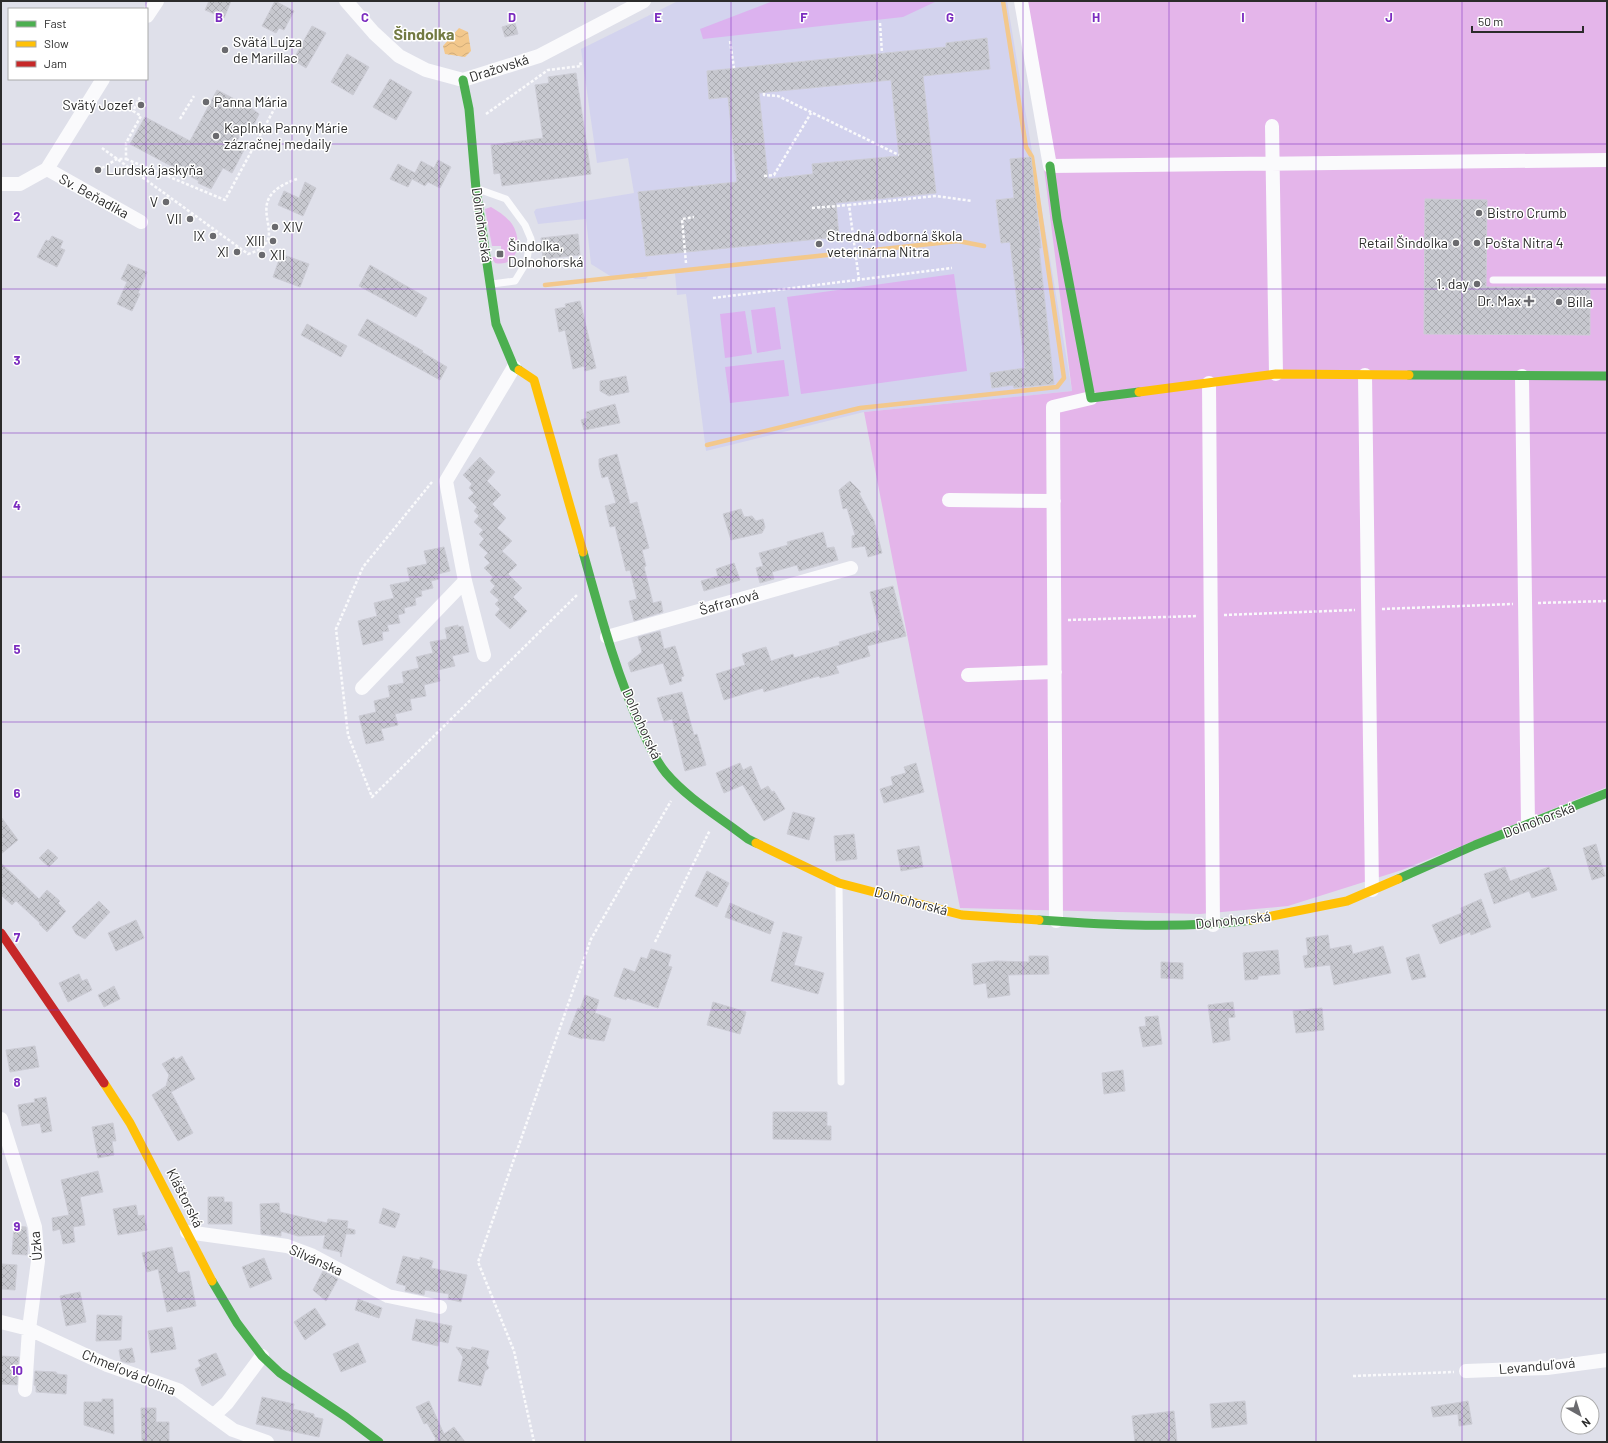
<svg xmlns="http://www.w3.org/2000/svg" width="1608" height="1443" font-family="Barlow,sans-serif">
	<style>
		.education { fill: #d3d3ee }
		.grass { fill: #e4b5ea }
		.pitch { fill: #dcb2ef }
		.water { fill: url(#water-waves) }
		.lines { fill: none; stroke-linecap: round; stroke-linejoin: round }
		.stream { stroke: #f3c88c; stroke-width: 4.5 }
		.building { fill: url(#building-cross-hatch); stroke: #ccccd5; fill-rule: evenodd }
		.path { stroke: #fafafc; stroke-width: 2.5; stroke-dasharray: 3 2; stroke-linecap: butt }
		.lane { stroke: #fafafc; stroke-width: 7 }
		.street { stroke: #fafafc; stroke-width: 14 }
		.fast { stroke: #4caf50; stroke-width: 9 }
		.slow { stroke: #ffc107; stroke-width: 9 }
		.jam { stroke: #c62828; stroke-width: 9 }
		.grid { fill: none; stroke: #7b2cbf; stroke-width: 1; stroke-opacity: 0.55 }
		.poi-dot { fill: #6a6a6e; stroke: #fff; stroke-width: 1.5 }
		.labels { text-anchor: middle; stroke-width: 3; stroke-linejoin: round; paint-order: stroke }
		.poi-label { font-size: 14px; fill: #2b2b2b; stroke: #fff; text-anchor: start }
		.street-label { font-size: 14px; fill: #2b2b2b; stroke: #fff }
		.quarter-label { font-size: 16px; font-weight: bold; fill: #737a43; stroke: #fff }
		.grid-label { font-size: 13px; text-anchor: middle; font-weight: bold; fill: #7b2cbf; stroke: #fff; stroke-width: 3; stroke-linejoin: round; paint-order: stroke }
	</style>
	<defs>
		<pattern id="water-waves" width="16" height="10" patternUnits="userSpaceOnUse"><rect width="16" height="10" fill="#f3c88c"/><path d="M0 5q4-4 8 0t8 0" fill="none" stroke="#d0ac79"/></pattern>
		<pattern id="building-cross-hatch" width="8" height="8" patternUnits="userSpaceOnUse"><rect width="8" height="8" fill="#c7c8cf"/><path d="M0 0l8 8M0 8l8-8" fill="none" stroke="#abacb2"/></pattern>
	</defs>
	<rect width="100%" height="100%" fill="#dfe0ea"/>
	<!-- education -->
	<path class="education" d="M678,1h329l65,390 -208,21 -158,39 -20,-157 -9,1 -2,-22 -26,2 -3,4h-11l-4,-2 -16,2 -24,-15 -5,-45 -48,5 -4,-12 2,-3 98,-16 -6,-35 -31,5 -16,-114z"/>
	<!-- grass -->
	<path class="grass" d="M1023,1h584v786l-205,83 -114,36 -88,8 -240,-6 -96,-496 208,-21z
		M491,207c7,4 16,10 21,17 11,16 6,44 -17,39l-4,-6h10v-11h-9l-7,-37z"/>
	<!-- pitch -->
	<path class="pitch" d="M773,1h164l-34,16 -200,22 -3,-10z
		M954,274l13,97 -166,23 -14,-97z
		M775,307l6,42 -24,4 -6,-43z
		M745,311l7,43 -27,4 -5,-44z
		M784,360l5,36 -59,7 -5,-36z"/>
	<!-- water -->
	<path class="water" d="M459,28l9,4 3,19 -6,6 -20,-3 -2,-8z"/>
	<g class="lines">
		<!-- stream -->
		<path class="stream" d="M545,285l413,-44 26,5
			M707,445l153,-37 197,-21 7,-9 -32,-221 -6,-10 -23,-146"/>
	</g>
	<!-- building -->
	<path class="building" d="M209,1h22l-7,17 -19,-8z
		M275,1l19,10 -10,19 -5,-2 -3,5 -14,-7z
		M515,23l3,11 -13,3 -3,-10z
		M312,26l14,7 -20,35 -13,-8z
		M987,38l3,31 -67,7 13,117 -100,10 3,34 -193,19 -8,-64 99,-10 -9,-85 -19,2 -2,-28 239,-24v-4zM891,80l8,76 -87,8 1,10 -45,5 -9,-86z
		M347,54l22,13 -16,28 -22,-13z
		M576,73l15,101 -89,12 -2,-13 -6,1 -3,-29 52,-7 -8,-53 14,-2 -1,-6z
		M390,79l22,13 -16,28 -23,-13z
		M217,90l33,17 9,7 -5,11 -7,-4 -12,24 9,5 -12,23 -9,-5 -12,21 -13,-6 1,-2 -69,-37 15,-27 45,24z
		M1031,157l10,91h-2l15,136 -40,4 -1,-3 -21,3 -2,-15 35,-5 -15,-126 -9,1 -5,-43 18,-2 -4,-39z
		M438,160l13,7 -11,21 -12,-6 -3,4 -13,-7 -4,8 -18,-8 8,-15 17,9 6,-12 13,7z
		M305,182l11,6 -13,28 -25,-11 6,-14 15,7z
		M1425,199l62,1 -1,87 104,1v47l-166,-1z
		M578,234l2,21 -37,4 -2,-21z
		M52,236l11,5 -3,7 5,2 -8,17 -20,-10 9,-17 3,1z
		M281,254l28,10 -9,23 -27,-10z
		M128,264l19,8 -9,21 2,1 -8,17 -15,-7 10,-22 -6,-3z
		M370,265l57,33 -11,19 -57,-31z
		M580,301l16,67 -11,3 -1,-5 -11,3 -8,-39 -6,2 -4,-23 11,-2 -1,-3z
		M367,319l56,32 -1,1 25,15 -7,13 -82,-45z
		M307,324l40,22 -6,11 -40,-22z
		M626,376l3,16 -20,4 -9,-5v-10z
		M615,404l5,19 -36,7 -3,-10 6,-2 -1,-6z
		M617,454l13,50 7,-2 9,35 3,11 -7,2 4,16 -2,1 9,36 8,-2 2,11 -29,9 -5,-20 8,-2 -7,-29 -4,1 -11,-45 -5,1 -5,-21 11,-3 -8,-27 -6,2 -3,-12v-7z
		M480,457l15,15 -8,9 14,14 -9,9 14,14 -9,10 15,13 -10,10 15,14 -9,9 14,14 -9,9 14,14 -17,18 -15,-14 5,-6 -5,-5 4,-4 -9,-8 5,-6 -5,-5 3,-4 -9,-9 6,-5 -6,-6 4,-4 -9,-8 5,-6 -5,-5 4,-4 -9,-8 5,-6 -5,-5 3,-4 -9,-9 6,-5 -5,-5 3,-4 -9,-9z
		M850,481l11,11 -2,1 15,28 8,32 -14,4 -3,-11 -13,2v-12l3,-1 -8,-27 -4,1 -4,-19z
		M741,509l3,8 8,-1 4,5 7,-2 2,8 -3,6 -31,7 -8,-26z
		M823,532l4,16 7,-1 4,13 -39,11 -2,-6 -25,7 2,7 -14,4 -4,-15 7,-2 -4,-13 29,-8 -1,-3z
		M444,547l6,24 -12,3 1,5 -8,2 2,7 -12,3 1,5 -7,2 1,7 -12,3 1,5 -7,2 2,8 -13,2 2,6 -7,1 1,8 -20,5 -5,-24 19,-5 -3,-13 20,-5 -4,-13 20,-4 -3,-13 20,-4 -3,-13z
		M734,563l6,17 -36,11 -3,-10 17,-5 -2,-7z
		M893,586l13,50 -39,10 3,10 -34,10 3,7 -19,5 -1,-2 -55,16 -1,-4 -39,12 -8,-26 29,-9 -3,-11 24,-7 5,14 22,-7 1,4 46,-13 -1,-3 41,-12 -10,-38z
		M458,625v2l5,-1 6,26 -17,4 3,10 -17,4 2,11 -16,4 2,11 -16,3 2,11 -17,4 3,11 -17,4 3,11 -18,4 -7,-28 17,-4 -2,-11 16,-4 -2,-11 16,-3 -2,-11 17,-4 -3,-11 17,-4 -3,-11 17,-3 -2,-11z
		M660,631l4,18 11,-3 9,30 -3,1 1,4 -12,4 -7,-22 -32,9 -3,-9 14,-11 -4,-15z
		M682,692l12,43 3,-1 9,31 -21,6 -13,-52 -8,2 -7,-23z
		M740,763l3,7 8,-4 10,24 7,-4 4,6 2,-1 11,18 -21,12 -21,-36 -19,8 -8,-20z
		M916,763l8,29 -40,11 -4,-14 13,-4 -2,-8 15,-4 -2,-6z
		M793,812l22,6 -6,22 -22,-6z
		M1,817l17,23 -17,14z
		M854,834l3,25 -21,2 -2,-25z
		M1596,844l9,32 -13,4 -9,-32z
		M919,846l4,21 -22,4 -4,-21z
		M48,849l10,9 -9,9 -10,-9z
		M1,863l38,36 8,-9 13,11 -2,2 8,8 -19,21 -8,-8 1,-1 -24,-22 -4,4 -11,-10z
		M1505,867l5,14 39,-14 8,23 -25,8 -3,-7 -35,13 -10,-30z
		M707,871l22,12 -12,24 -22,-11z
		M1481,899l10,28 -20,8 -1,-3 -30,12 -8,-19 30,-12 -1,-5z
		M99,901l11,11 -25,27 -9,-5 -4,-7z
		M730,903l44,19 -4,12 -45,-17z
		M136,920l8,18 -28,13 -8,-18z
		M783,932l19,5 -8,28 30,8 -6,21 -47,-13z
		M1328,935l2,14 21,-4 2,9 30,-8 8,27 -57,12 -4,-20 -25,3 -2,-12 5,-1 -2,-17z
		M651,949l20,6 -3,11 4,1 -14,41 -31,-10 -1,2 -12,-4 10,-28 11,4 6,-15 6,2z
		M1278,950l2,24 -22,2v3l-13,1 -2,-27z
		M1419,954l7,23 -14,3 -6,-22z
		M1029,956h19l1,18 -41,1 2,20 -22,3 -2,-15 -12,2 -2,-21 24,-3 33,1z
		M1161,962l22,1v16l-22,-1z
		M79,974l3,7 5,-2 5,11 -24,12 -9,-19z
		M114,986l6,13 -16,8 -6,-12z
		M585,995l14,5 -4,13 16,6 -7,22 -21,-3 -1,1 -14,-5 10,-26 2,1z
		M713,1002l33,10 -6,22 -33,-9z
		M1233,1002l2,15 -7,1 2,22 -17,3 -5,-38z
		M1322,1008l2,22 -28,3 -3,-22z
		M1158,1016l4,28 -19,3 -4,-20 7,-1 -1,-9z
		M35,1046l4,21 -29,5 -4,-22z
		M182,1056l13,23 -24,13 22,41 -15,8 -26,-46 14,-9 3,-11 -7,-11 12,-7 2,3z
		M1123,1070l2,21 -21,3 -2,-21z
		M46,1097l6,34 -10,2 -2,-10 -18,3 -4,-21 17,-3 -1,-3z
		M773,1112h54v14h4v14l-58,-1z
		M113,1123l3,18h-4l2,14 -16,3 -6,-31z
		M98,1171l5,21 -23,5 5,28 -12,2 2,15 -12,2 -3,-15 -7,2 -1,-13 17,-3 -8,-35z
		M208,1197h16v5h8v22h-24z
		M279,1203l1,9 47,11 1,-4 20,2 -1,7 8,2v4h-9l-5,23 -1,-5 -17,-4 2,-13 -27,1 -17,-5v5l-20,-2 -1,-30z
		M136,1205l2,11 6,-1 3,15 -29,5 -5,-26z
		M383,1208l17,6 -5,14 -16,-5z
		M14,1226l12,1 2,16 -1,12 -15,-1z
		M172,1247l6,26 11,-2 7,35 -29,6 -9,-43 -11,3 -5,-19z
		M403,1256l17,4v-3l13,4 -2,7 36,7 -6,27 -13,-3 1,-5 -24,-4 -1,5 -19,-4 1,-5 -10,-3z
		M264,1258l8,21 -22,9 -8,-21z
		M2,1264l15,1 -2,25 -14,-1z
		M323,1271l15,8 -12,22 -13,-11z
		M80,1292l6,30 -20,4 -6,-30z
		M358,1299l24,9 -3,10 -24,-8z
		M315,1308l11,17 -21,15 -11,-18z
		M97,1315l25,1 -1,24 -25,1z
		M416,1319l36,7 -4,17 -9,-2 -1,5 -26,-6z
		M172,1327l4,22 -25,4 -3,-22z
		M358,1343l8,19 -25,10 -8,-18z
		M456,1347l15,3 1,-3 17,4 -3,12 3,5 -4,3 -4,15 -23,-5 5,-24z
		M132,1348l3,14 -7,1 -7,-2 -2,-11z
		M216,1353l10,22 -24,11 -7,-17 6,-3 -3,-6z
		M1,1356l18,1 -2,28 -16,-1z
		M35,1371l21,1 1,2 10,1 -1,19 -30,-2v-6l-2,-1z
		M262,1397l32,7 -1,5 21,5v3l9,2 -4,18 -63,-13z
		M102,1399h11l1,35 -30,-9v-23h18z
		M429,1401l15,33 10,-7 11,15h-32l3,-3 -9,-16 -3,1 -8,-17z
		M1245,1401l2,23 -35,4 -2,-24z
		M1468,1401l4,23 -13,2 -1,-12 -25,3 -2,-10z
		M141,1408h15v14h13v20h-27z
		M1174,1411l3,31h-42l-3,-26z"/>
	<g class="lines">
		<!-- path -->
		<path class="path" d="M880,23l2,30
			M730,41l4,27
			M764,93v2l14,1 121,59
			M486,114l62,-44 33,-4 -1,-4
			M180,119l14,-23
			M102,148l146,106c51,-15 -16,-53 49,-75
			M126,159l99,41 53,-98
			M102,168l15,-9h9v-16l15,-27 -8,-5 7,-14
			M764,176l10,-1 37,-62
			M812,208l37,-3
			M686,263l-4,-44 12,-2
			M859,280l-10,-75 87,-9 36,5
			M713,298l239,-30
			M432,482l-69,85 -27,62 12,106 24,62 206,-203
			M1538,603l69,-2
			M1382,609l131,-5
			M1224,615l131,-5
			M1068,620l129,-4
			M655,942l55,-112
			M1353,1376l101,-4
			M534,1442l-20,-91 -36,-89 113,-323 80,-138"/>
		<!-- lane -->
		<path class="lane" d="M478,189l28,10 19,26 6,14 -5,24 -11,18 -23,3
			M1493,280h114
			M839,885l2,197"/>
		<!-- street -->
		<path class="street" d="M346,1l28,32 25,23 27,14 37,10 76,-24 105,-55
			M1021,1l29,165 557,-6
			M147,16l10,-15
			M1272,126l4,248
			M47,169l94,53
			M1,184h19l27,-15 56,-90
			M1365,375l7,515
			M1522,376l6,448
			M1209,383l4,542
			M949,500l105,1
			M607,637l244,-69
			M484,655l-19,-74 -19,-100 68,-114
			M968,675l87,-3
			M362,688l103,-107
			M1056,921l-3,-514 38,-9
			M1,1119l34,108 3,34 -9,68 -4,61
			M187,1232l100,14 24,9 77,41 52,11
			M1,1322l28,7 78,36 71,25 55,40 34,12
			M1466,1371l81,-3 60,-8
			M213,1416l14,-13 35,-47"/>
		<!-- fast -->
		<path class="fast" d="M463,80l6,29 7,80 20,135 18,43 5,3
			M1050,166l7,53 34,179 48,-6
			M1409,375l198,1
			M583,552c17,61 33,122 59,178 7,15 13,30 24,43 22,26 55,45 82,66l8,4
			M1398,879l77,-34 132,-52
			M1039,920c70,5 143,9 213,0
			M212,1281l25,42 25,33 18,17 66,44 33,25"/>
		<!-- slow -->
		<path class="slow" d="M519,370l15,10 49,172
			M1139,392l137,-18 133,1
			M756,843l83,40 123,32 77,5
			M1252,920l95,-19 51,-22
			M104,1083l26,40 82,158"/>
		<!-- jam -->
		<path class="jam" d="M1,933l103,150"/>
	</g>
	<!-- grid -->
	<path class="grid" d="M146,1v8M292,1v1441M439,1v1441M585,1v1441M731,1v1441M877,1v1441M1023,1v1441M1169,1v1441M1316,1v1441M1462,1v1441M146,79v1363M1,144h1606M1,289h1606M1,433h1606M1,577h1606M1,722h1606M1,866h1606M1,1010h1606M1,1154h1606M1,1299h1606"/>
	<!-- markers -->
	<g class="poi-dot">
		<circle cx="225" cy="50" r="4"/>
		<circle cx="206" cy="102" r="4"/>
		<circle cx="141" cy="105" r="4"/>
		<circle cx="216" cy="136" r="4"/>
		<circle cx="98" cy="170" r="4"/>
		<circle cx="166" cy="202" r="4"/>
		<circle cx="1479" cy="213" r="4"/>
		<circle cx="190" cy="219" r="4"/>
		<circle cx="275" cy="227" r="4"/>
		<circle cx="213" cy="236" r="4"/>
		<circle cx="273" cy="241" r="4"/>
		<circle cx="1456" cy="243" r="4"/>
		<circle cx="1477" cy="243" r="4"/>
		<circle cx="819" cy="244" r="4"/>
		<circle cx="237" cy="252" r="4"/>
		<rect x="496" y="250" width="8" height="8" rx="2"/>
		<circle cx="262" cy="255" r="4"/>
		<circle cx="1477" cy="284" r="4"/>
		<path d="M1527 295h4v4h4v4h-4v4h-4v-4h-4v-4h4z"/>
		<circle cx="1559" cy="302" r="4"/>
	</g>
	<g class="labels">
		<!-- poi labels -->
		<g class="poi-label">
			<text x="233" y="47">Svätá Lujza<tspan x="233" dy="16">de Marillac</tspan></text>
			<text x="214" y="107">Panna Mária</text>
			<text x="133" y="110" text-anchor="end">Svätý Jozef</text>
			<text x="224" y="133">Kaplnka Panny Márie<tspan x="224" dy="16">zázračnej medaily</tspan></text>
			<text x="106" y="175">Lurdská jaskyňa</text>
			<text x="158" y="207" text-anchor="end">V</text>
			<text x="1487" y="218">Bistro Crumb</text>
			<text x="182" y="224" text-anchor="end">VII</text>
			<text x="283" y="232">XIV</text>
			<text x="205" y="241" text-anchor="end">IX</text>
			<text x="827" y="241">Stredná odborná škola<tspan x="827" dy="16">veterinárna Nitra</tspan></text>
			<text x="265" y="246" text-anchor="end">XIII</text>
			<text x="1448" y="248" text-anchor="end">Retail Šindolka</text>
			<text x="1485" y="248">Pošta Nitra 4</text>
			<text x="508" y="251">Šindolka,<tspan x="508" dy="16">Dolnohorská</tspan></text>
			<text x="229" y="257" text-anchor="end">XI</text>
			<text x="270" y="260">XII</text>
			<text x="1469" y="289" text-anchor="end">1. day</text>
			<text x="1521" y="306" text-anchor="end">Dr. Max</text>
			<text x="1567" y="307">Billa</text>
		</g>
		<!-- street labels -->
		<g class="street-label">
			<text transform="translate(499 68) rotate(-18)" y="5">Dražovská</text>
			<text transform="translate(94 196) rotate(29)" y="5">Sv. Beňadika</text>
			<text transform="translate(482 225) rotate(82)" y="5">Dolnohorská</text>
			<text transform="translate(729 602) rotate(-16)" y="5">Šafranová</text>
			<text transform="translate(642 724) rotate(66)" y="5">Dolnohorská</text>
			<text transform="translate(1539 820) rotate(-21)" y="5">Dolnohorská</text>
			<text transform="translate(911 901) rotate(15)" y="5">Dolnohorská</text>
			<text transform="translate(1233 920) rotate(-6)" y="5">Dolnohorská</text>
			<text transform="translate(185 1198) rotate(63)" y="5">Kláštorská</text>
			<text transform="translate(36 1246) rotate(-95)" y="5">Úzka</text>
			<text transform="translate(316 1260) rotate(24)" y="5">Silvánska</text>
			<text transform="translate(1537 1366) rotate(-5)" y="5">Levanduľová</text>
			<text transform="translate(129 1372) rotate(22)" y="5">Chmeľová dolina</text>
		</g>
		<!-- quarter labels -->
		<g class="quarter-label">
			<text x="424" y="40">Šindolka</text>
		</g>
	</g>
	<g class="grid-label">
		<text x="219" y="22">B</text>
		<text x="365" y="22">C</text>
		<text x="512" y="22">D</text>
		<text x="658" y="22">E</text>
		<text x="804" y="22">F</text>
		<text x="950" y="22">G</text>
		<text x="1096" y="22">H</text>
		<text x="1243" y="22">I</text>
		<text x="1389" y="22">J</text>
		<text x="17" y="221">2</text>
		<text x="17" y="365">3</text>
		<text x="17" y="510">4</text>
		<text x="17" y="654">5</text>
		<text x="17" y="798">6</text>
		<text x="17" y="942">7</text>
		<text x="17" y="1087">8</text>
		<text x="17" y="1231">9</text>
		<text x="17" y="1375">10</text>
	</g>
	<!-- border -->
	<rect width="1608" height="1443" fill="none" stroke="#2b2b2b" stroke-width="4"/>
	<!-- legend -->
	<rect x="8" y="8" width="140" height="72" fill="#ffffff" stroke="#aaaaaa"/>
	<rect x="16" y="21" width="20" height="6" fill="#4caf50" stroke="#aaaaaa"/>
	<text x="44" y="28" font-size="12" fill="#2b2b2b">Fast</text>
	<rect x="16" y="41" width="20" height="6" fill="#ffc107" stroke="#aaaaaa"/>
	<text x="44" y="48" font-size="12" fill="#2b2b2b">Slow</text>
	<rect x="16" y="61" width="20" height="6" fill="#c62828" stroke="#aaaaaa"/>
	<text x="44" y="68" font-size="12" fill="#2b2b2b">Jam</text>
	<!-- north arrow -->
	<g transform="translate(1580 1415) rotate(141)"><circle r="19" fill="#ffffff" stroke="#aaaaaa"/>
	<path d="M0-3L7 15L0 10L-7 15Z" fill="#6a6a6e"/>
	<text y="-6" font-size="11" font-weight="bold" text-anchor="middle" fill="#2b2b2b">N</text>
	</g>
	<!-- scale -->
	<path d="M1472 26v6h111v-6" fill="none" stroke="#2b2b2b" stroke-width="2"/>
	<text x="1478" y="26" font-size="12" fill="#2b2b2b" stroke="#ffffff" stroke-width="3" paint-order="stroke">50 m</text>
</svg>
